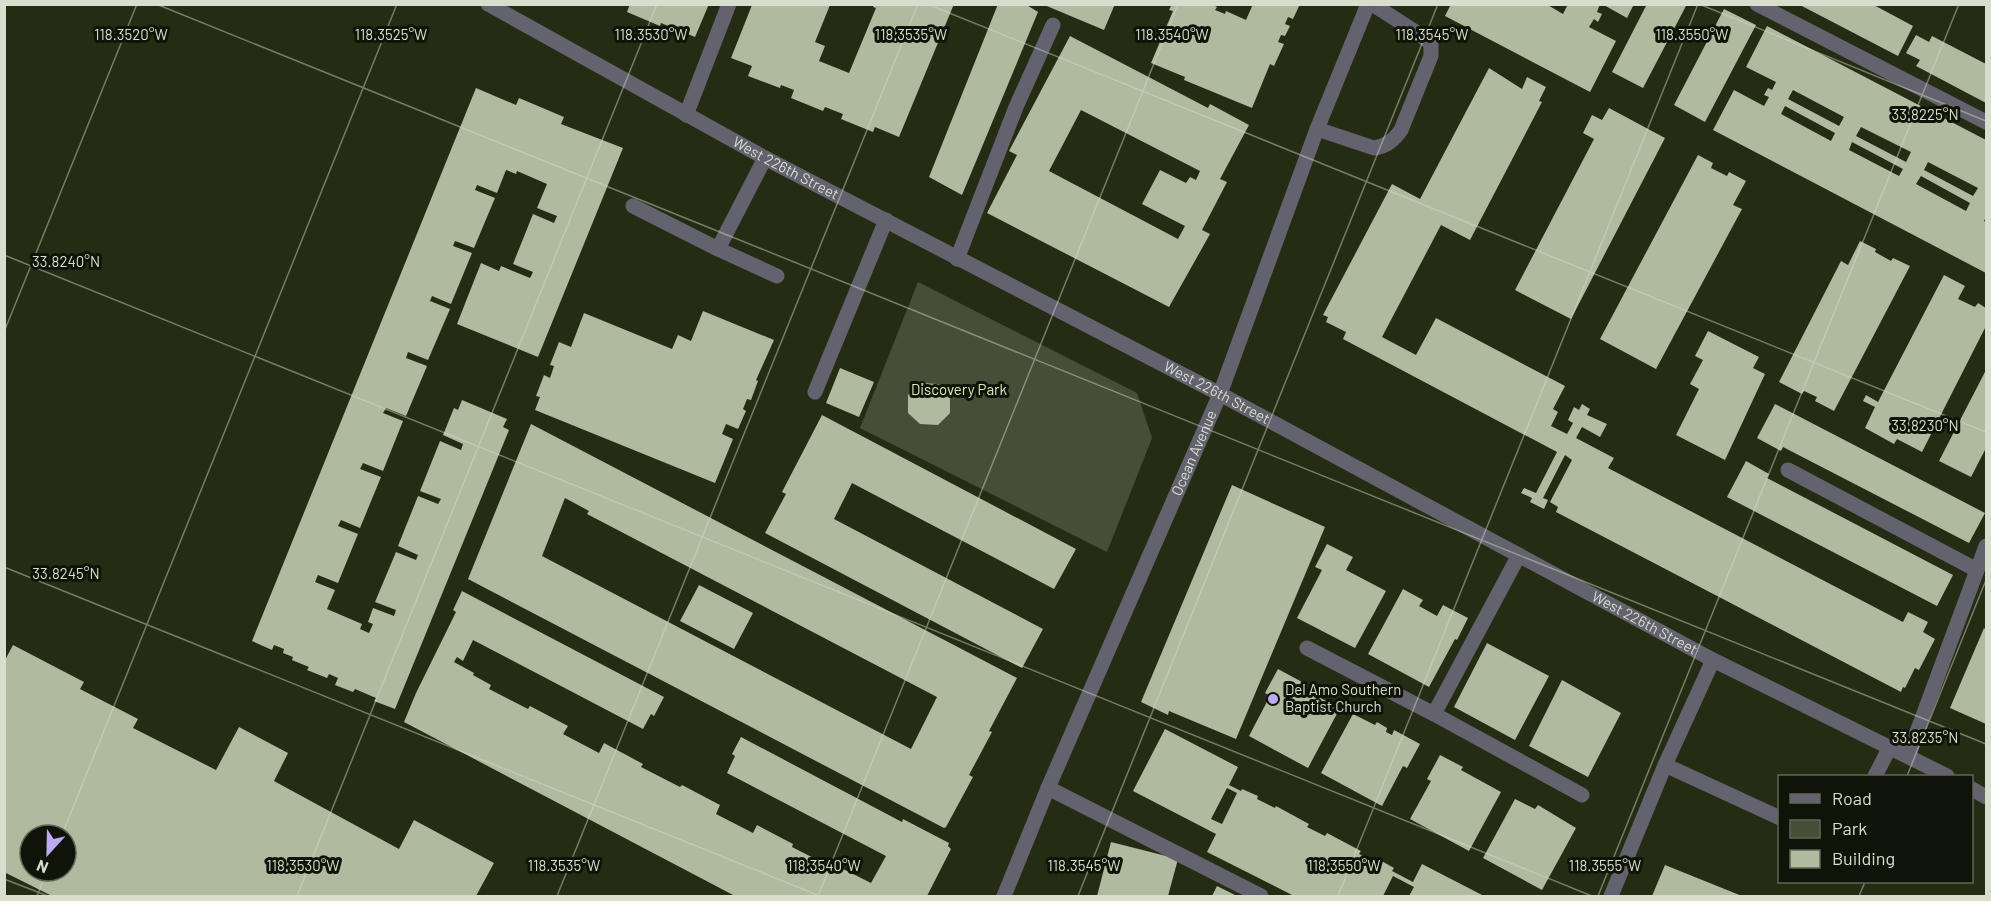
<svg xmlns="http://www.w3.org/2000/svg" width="1991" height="901" font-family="Barlow,sans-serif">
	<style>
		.green { fill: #464e38 }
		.building { fill: #b0ba9e; fill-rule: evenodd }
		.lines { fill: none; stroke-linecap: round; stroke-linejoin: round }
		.service { stroke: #64626e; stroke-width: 15 }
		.minor { stroke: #64626e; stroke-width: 15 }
		.tertiary { stroke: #64626e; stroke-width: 15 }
		.ticks { fill: none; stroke: #d7dece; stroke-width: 1.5; stroke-opacity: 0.45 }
		.poi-dot { fill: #bcaaf5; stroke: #101408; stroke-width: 2 }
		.labels { text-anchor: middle; stroke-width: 6; stroke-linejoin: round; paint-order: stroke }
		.street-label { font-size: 15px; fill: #d7dece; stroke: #101408 }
		.park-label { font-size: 15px; fill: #d7e9b6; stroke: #101408 }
		.poi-label { font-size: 15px; fill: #d7dece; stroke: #101408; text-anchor: start }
		.ticks-label { font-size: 15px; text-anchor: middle; fill: #d7dece; stroke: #101408; stroke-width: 6; stroke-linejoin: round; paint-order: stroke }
	</style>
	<rect width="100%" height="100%" fill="#242d13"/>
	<!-- green -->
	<path class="green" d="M918,282l219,111 15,45 -45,114 -247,-124z"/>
	<!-- building -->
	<path class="building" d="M630,4h79l-14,33 -34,-14 -1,3 -33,-14z
		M874,4h80l-55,133 -24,-10 -2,5 -32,-13 2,-5 -18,-7 -2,4 -32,-13 3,-8 -13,-5 -1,3 -32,-12 4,-10 -21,-8 21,-53h78l-15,37 10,4 -6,15 30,12 27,-65 -3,-1z
		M998,4h27l13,8 -76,183 -33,-18z
		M1042,4h73l-11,26z
		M1172,4h39l6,3 -2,3 10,4 1,-3 20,9 7,-16h47l-7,15 -5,-2 -3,7 5,2 -5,10 -4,-1 -3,7 6,2 -10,22 -4,-2 -18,44 -68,-28 1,-3 -34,-14 22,-52 -4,-1z
		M1451,4h95l17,10 5,-10h32l-3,8 5,2 -4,8 -4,-3 -5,8 27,14 -26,51 -145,-76z
		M1602,4h32l-7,14z
		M1647,4h40l-44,84 -31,-16z
		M1798,4h74l41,22 -15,30z
		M1724,9l32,16 -51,97 -31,-17z
		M1767,26l219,114v77l-2,4 2,1v51l-273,-143 21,-40 30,16 5,-9 -5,-2 4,-7 4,2 4,-8 -30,-15zM1793,90l51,27 -5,9 -51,-27zM1785,106l50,27 -4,8 -50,-27zM1861,127l50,25 -5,10 -50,-26zM1852,142l51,27 -4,7 -50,-26zM1928,162l50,26 -5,8 -49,-26zM1921,176l49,27 -4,8 -50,-27z
		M1916,35l13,7 3,-6 54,28v39l-70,-37 4,-6 -14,-7z
		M1070,36l138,72 2,-4 39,21 -29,54 7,3 -25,48 8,4 -41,73 -182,-94 30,-58 -8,-4zM1081,110l119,61 -4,9 -6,-3 -4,6 -26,-13 -18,34 43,22 -7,13 -129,-68z
		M1489,68l33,21 5,-12 19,10 -7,14 3,1 -72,138 -29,-15 -59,112 34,18 20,-37 129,68 -12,23 5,3 -7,14 16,8 6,-11 -5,-3 6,-13 5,3 3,-6 8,5 -3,6 20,9 -7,13 -18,-10 -6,11 38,20 -6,10 295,154 5,-10 20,10 -5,10 12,7 -16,31 -4,-2 -10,20 -2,-1 -2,5 -345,-180 2,-5 -8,-5 22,-42 -7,-5 -22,43 5,2 -4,9 -14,-7 2,-4 -11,-5 3,-5 12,5 21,-41 -214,-113 3,-7 -20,-10 2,-5 -5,-2 69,-131 28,15z
		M476,88l40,17 3,-7 45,19 -3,7 62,24 -85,209 -81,-33 24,-61 18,8 2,-5 29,12 3,-6 -20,-8 20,-50 21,9 3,-7 -20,-8 10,-24 -30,-13 -1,3 -10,-4 -9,23 -20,-8 -2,5 20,8 -21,50 -19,-7 -2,5 19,7 -21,51 -19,-8 -2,5 20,8 -22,51 -20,-8 -2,6 21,8 -21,50 -20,-8 -3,5 20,8 -20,50 -20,-8 -3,6 21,8 -21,51 -19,-8 -3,6 20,8 -20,49 -20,-8 -3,7 20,8 -8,19 35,15 -2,5 9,4 4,-9 -5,-2 5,-14 21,8 2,-6 -21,-8 21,-50 20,8 2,-5 -20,-9 20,-50 20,8 3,-5 -21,-8 20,-50 21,9 2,-6 -20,-9 11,-27 4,2 4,-10 45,19 -4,8 6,3 -114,279 -21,-8 2,-3 -21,-9 -2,3 -18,-7 3,-7 -9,-4 -2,4 -20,-8 2,-3 -17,-7 1,-3 -10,-4 1,-4 -10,-4 -2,5 -20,-9z
		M1609,108l56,30 -94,181 -56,-29 79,-151 -11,-6 9,-18 10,5z
		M1698,155l15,8 -2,5 16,8 2,-4 17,9 -13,24 9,4 -86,160 -56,-30z
		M1860,241l16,8 -1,3 16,9 2,-3 17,8 -76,145 -19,-10 2,-4 -13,-6 -2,3 -23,-12 62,-121 7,4z
		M1944,275l21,11 -7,13 17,8 3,-4 8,5v18l-64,126 -25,-13 -3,5 -29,-16 10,-21 -12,-6 3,-6 12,7z
		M703,311l71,29 -18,40 2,1 -7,19 -4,-1 -4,10 3,2 -8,18 -12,-5 -4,10 11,5 -18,44 -180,-73 5,-13 -4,-1 8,-21 6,3 4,-12 -4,-1 9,-23 12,5 13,-34 88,36 6,-14 13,6z
		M1708,331l51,26 -6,11 12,6 -40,86 -49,-25 23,-46 -9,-5 13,-24 -8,-4z
		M840,368l34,14 -15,35 -33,-14z
		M1986,370v78l-15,29 -32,-16z
		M921,383l17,1 12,13v16l-12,12 -18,-1 -12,-11v-18z
		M1775,404l210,109 -16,30 -186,-96 -2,4 -24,-13z
		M822,415l254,134 -22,40 -202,-106 -18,36 209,110 -21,39 -257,-135 21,-39 -4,-2z
		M531,424l486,254 -28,53 3,1 -23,43 4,2 -27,50 -2,1 -476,-249zM565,498l24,13 -2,3 350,183 -26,52 -369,-193z
		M1746,461l23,13 -2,4 186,97 -16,31 -210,-109z
		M1232,485l93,42 -89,212 -67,-28 -1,4 -27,-13z
		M1327,544l26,13 -7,13 40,21 -31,57 -58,-30 25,-48 -7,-3z
		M699,585l54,28 -19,36 -54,-28z
		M1403,589l20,11 -4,6 18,10 6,-11 25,13 -11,22 -2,-1 -26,48 -61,-33z
		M462,591l202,106 -10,19 -3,-2 -8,15 -170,-89 -10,21 -6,-4 -3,5 20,11 -1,2 18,10 -2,4 39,20 2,-3 38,20 -5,8 36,19 5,-10 39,21 -2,3 39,20 2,-2 38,20 -4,9 37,19 4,-8 36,19 -1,3 41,21 2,-3 36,18 15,-27 -159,-83 8,-17 -3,-2 9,-17 161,85 1,-3 46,24 -1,3 3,3 -24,47h-192l-331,-174 12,-29 40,-81 -3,-2z
		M1984,628l2,2v94l-36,-16z
		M1487,643l62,33 -34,64 -61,-33z
		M13,645l71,37 -4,7 58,30 -5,9 83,42 23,-43 49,26 -14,28 125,68 15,-29 80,43 -18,33h-424l-48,-24v-210zM30,835h36v36h-36z
		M1278,669l24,13 -3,5 41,21 -32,60 -59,-32 21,-40 -5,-3z
		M1562,680l59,33 -33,64 -59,-31z
		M1353,714l22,11 2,-3 10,6 -1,4 6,3 2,-5 26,14 -13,24 -4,-2 -21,40 -61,-33z
		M1165,729l73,38 -9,18 12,6 1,-2 16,7 -1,3 18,9 1,-2 33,18 -2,3 18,9 2,-3 34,18 -2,3 17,9 2,-4 16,9 -2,3 21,11 9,-18 62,32h-75l5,-9 -21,-11 -10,20h-89l-87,-44 9,-18 -83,-43zM1227,788l10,5 -15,31 -11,-5z
		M1440,755l23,12 -2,3 40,22 -32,59 -59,-32 21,-38 -4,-2z
		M1515,799l20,10 3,-4 38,23 -34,62 -59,-32z
		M1111,842l67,17 -10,37h-71z
		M1665,865l77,31h-90z
		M1217,886l20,10h-25z"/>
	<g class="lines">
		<!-- service -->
		<path class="service" d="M1757,4l229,118
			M686,115l43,-111
			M1317,129l57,19c13,-2 20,-8 27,-18l30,-74v-12l-9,-8 -50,-32
			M633,206l85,43 59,27
			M718,249l47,-91
			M957,259l59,-152 37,-82
			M815,392l71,-172
			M1788,470l189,100
			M1307,648l127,66 85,-159
			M1434,714l148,81
			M1908,756l78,-210
			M1665,765l115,53
			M1875,776l15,-29
			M1048,788l213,108
			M1611,896l54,-131 48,-105"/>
		<!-- minor -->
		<g class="minor">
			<path id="s1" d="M488,4l277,154 455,236 493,266 234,116"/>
			<path d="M1972,789l14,8"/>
		</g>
		<!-- tertiary -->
		<path class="tertiary" id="s2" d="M1004,896l44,-108 172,-394 97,-265 51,-125"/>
	</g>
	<!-- ticks -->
	<path class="ticks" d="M156,4l1830,740M927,4l1059,428M1699,4l287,117M4,255l1588,641M4,332l133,-328M4,567l816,329M1907,776l79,-196M62,835l335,-831M4,879l44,17M37,896l10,-25M297,896l360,-892M557,896l361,-892M818,896l360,-892M1078,896l360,-892M1338,896l360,-892M1598,896l361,-892M1859,896l6,-14"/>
	<!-- markers -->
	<circle class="poi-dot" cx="1273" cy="699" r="6"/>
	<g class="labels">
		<!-- street labels -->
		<g class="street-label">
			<text dy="5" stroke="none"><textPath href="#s1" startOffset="340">West 226th Street</textPath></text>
			<text dy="5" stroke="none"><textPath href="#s1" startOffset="826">West 226th Street</textPath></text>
			<text dy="5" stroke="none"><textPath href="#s2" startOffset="482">Ocean Avenue</textPath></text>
			<text dy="5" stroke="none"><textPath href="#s1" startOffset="1312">West 226th Street</textPath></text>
		</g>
		<!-- park labels -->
		<g class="park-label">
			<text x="959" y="395">Discovery Park</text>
		</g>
		<!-- poi labels -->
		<g class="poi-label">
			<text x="1285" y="695">Del Amo Southern<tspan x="1285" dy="17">Baptist Church</tspan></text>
		</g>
	</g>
	<g class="ticks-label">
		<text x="911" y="40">118.3535°W</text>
		<text x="1172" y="40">118.3540°W</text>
		<text x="1432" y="40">118.3545°W</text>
		<text x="131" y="40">118.3520°W</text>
		<text x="391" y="40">118.3525°W</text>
		<text x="651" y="40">118.3530°W</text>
		<text x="1692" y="40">118.3550°W</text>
		<text x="1925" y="120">33.8225°N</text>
		<text x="66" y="267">33.8240°N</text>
		<text x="1925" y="431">33.8230°N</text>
		<text x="66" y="579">33.8245°N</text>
		<text x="1925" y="743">33.8235°N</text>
		<text x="303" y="871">118.3530°W</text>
		<text x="564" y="871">118.3535°W</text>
		<text x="824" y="871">118.3540°W</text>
		<text x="1084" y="871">118.3545°W</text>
		<text x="1344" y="871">118.3550°W</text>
		<text x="1605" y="871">118.3555°W</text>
	</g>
	<!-- border -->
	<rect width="1991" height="901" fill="none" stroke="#d7dece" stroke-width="12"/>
	<!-- legend -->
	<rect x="1778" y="775" width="195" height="108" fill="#101408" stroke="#606557" stroke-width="1.5"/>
	<rect x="1790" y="794" width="30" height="9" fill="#64626e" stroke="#606557" stroke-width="1.5"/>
	<text x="1832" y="805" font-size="18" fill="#d7dece">Road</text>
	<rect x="1790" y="820" width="30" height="18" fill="#464e38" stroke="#606557" stroke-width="1.5"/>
	<text x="1832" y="835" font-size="18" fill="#d7dece">Park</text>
	<rect x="1790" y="850" width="30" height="18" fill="#b0ba9e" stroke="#606557" stroke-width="1.5"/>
	<text x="1832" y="865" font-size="18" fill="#d7dece">Building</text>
	<!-- north arrow -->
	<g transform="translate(48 853) rotate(202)"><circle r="28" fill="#101408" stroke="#606557" stroke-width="1.5"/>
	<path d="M0-4.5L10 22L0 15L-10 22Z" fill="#bcaaf5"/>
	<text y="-9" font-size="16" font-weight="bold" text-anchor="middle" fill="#d7dece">N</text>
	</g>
</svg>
